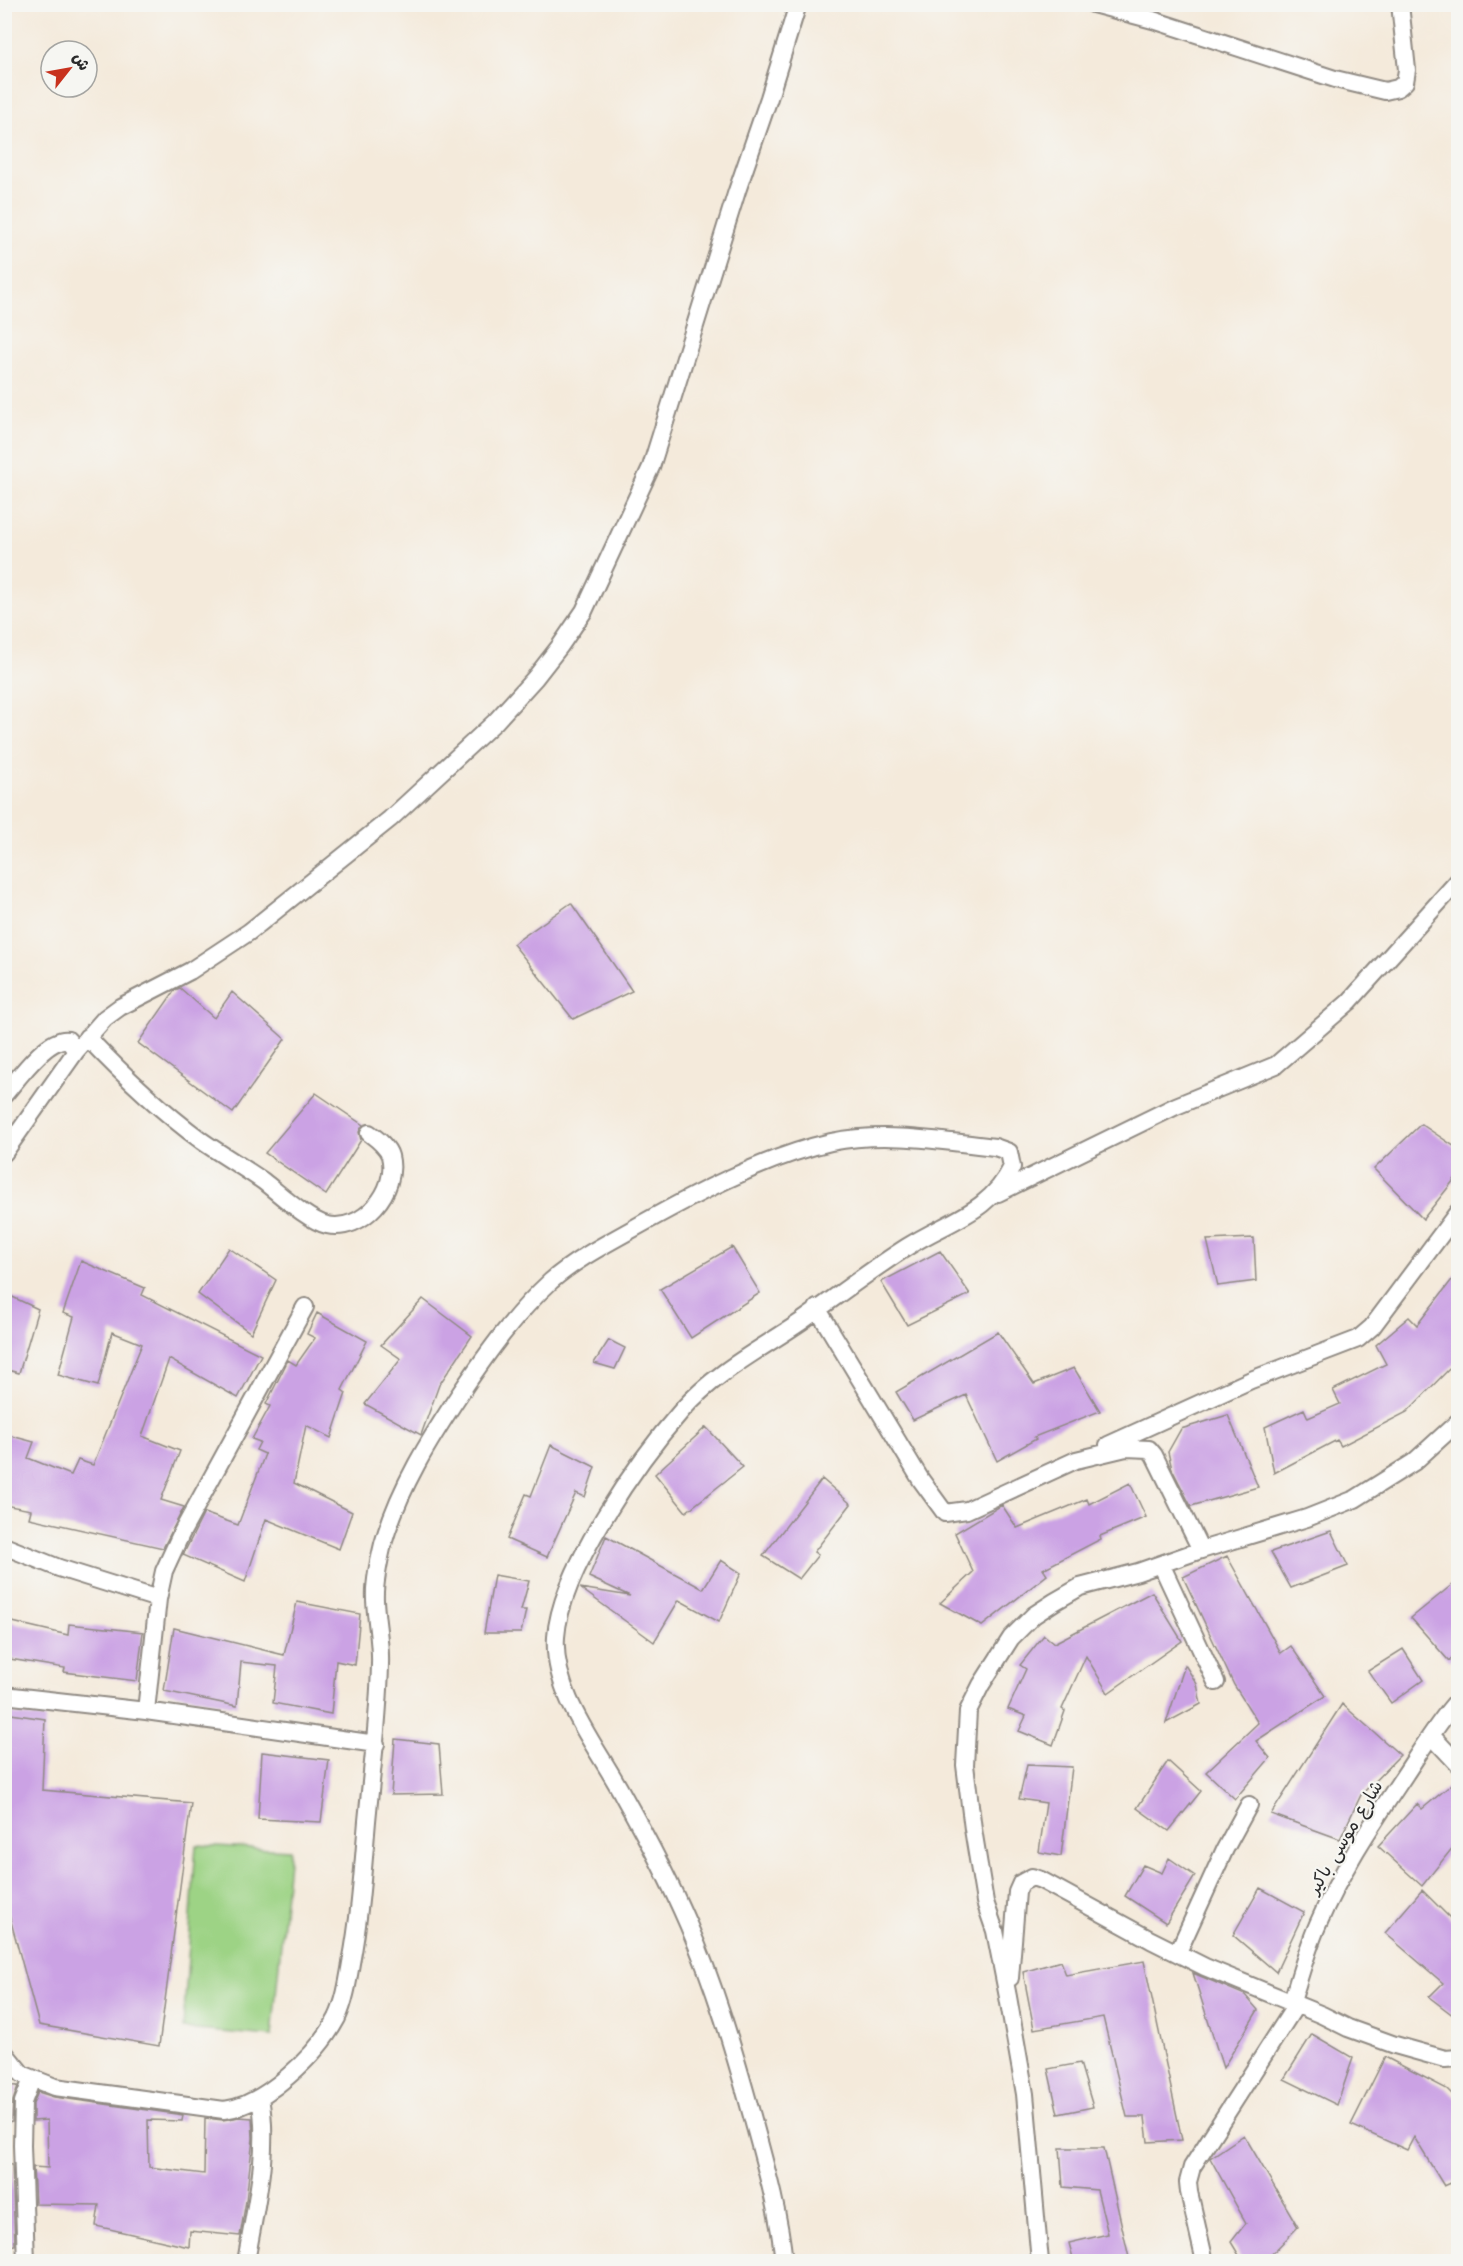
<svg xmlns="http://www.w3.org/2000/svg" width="1463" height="2266" font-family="Kalam,'Playpen Sans Arabic',sans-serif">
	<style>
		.green { fill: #9dd385; stroke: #647f58; stroke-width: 1.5 }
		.building { fill: #cba2e4 }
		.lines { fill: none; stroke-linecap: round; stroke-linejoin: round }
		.minor-casing { stroke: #908a83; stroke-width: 20 }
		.minor { stroke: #fff; stroke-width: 16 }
		.labels { text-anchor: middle; stroke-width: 4.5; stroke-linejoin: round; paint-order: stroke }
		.street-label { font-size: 18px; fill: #2b2b2b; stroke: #f6f6f2 }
	</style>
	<rect width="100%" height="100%" fill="#f6f6f2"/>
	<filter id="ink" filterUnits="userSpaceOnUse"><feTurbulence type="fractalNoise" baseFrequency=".0167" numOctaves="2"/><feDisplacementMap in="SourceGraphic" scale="12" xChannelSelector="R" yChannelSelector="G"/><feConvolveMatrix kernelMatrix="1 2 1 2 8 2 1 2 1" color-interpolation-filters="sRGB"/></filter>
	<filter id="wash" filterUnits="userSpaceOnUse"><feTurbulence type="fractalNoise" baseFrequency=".008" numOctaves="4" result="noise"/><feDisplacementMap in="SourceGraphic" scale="24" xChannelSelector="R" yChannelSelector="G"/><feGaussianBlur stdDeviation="1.35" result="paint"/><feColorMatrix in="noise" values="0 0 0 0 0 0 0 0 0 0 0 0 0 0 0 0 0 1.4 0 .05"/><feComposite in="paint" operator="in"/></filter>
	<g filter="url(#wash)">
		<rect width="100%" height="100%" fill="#f4eadb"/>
		<!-- green -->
		<path class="green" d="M196,1845l94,5 -18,186 -89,-7z"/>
		<g id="blocks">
			<!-- building -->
			<path class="building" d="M571,903l61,88 -59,28 -60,-75z
				M180,988l34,30 18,-26 53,47 -52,74 -95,-70 37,-53z
				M316,1093l47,32 -4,7 2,8 -35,55 -61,-42z
				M1421,1124l37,25v26l-35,44 -49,-50z
				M1254,1238l2,43 -38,5 -11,-46z
				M732,1247l28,46 -69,45 -31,-49z
				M229,1248l47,32 -25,53 -53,-39z
				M940,1251l30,43 -63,31 -26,-43z
				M81,1261l64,27 -3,7 119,60 -23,43 -69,-39 -27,77 38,15 -19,49 23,7 -21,41 -134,-30 2,-8 -27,-5v-71l30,8 -6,16 43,17 7,-15 15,5 49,-121 -30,-12 -14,54 -40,-11 16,-58 -11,-4z
				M1458,1272v88l-51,52 -66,34 -4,-6 -63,33 -9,-46 39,-18 4,9 32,-14 -7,-14 53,-26 -10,-19 33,-28 8,8z
				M4,1293l34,16 -19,64 -15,-4z
				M423,1299l49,37 -33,49 -18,50 -56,-31 36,-45 -20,-14z
				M317,1313l50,28 -25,49 4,3 -15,45 -25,-13 -12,58 58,29 -13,37 -73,-30 -21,63 -62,-27 21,-42 34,12 27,-71 -9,-4 4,-8 -8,-3 18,-33 -4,-2 22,-44 8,5 19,-27 -8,-4z
				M998,1332l36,52 40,-16 26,43 -66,26 2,2 -39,22 -31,-66 -53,25 -17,-28z
				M609,1340l16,8 -10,21 -21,-6z
				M1228,1415l30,72 -67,19 -19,-37 -4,-17 13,-23z
				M706,1427l37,40 -57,45 -31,-38z
				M551,1445l44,22 -10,30 -9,-4 -29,64 -40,-18 19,-45 5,2z
				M822,1479l29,25 -37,48 4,3 -19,24 -36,-23z
				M1130,1483l16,34 -46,19 1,3 -58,30 4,6 -65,51 -42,-23 33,-31 -18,-39 47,-28 15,23 70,-29 2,5z
				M1331,1531l17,35 -57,22 -20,-36z
				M606,1536l97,53 18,-29 20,13 -22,49 -40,-22 -25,42 -74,-54 50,8 -41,-19z
				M1227,1556l54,97 10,-7 34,50 -69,45 14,17 -35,41 -29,-27 52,-49 -24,-38 -51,-108z
				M494,1575l35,6 -8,29h5l-5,23h-37z
				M1458,1580v71l-9,10 -38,-43z
				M1152,1592l30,49 -74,52 -22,-37 -24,53 3,2 -12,34 -34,-14 7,-15 -18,-7 18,-40 -6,-4 24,-30 10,8z
				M297,1602l63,12 -5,51 -19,-4 -5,53 -58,-11 4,-37 -36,-4 -4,44 -73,-15 10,-63 110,27z
				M4,1620l64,15 1,-11 74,8 -6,49 -73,-9 1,-4 -61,-10z
				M1403,1649l20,31 -32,23 -23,-32z
				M1185,1665l12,19 4,20 -35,19z
				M1342,1704l58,51 -39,40 -21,44 -69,-25z
				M4,1713l41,6 -3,71 149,13 -32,243 -120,-21 -35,-129z
				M395,1739l44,5 4,50 -52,1z
				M262,1752l67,8 -8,62 -63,-3z
				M1168,1761l33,30 -32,40 -32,-23z
				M1027,1765l45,2 -11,89 -22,-4 7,-49 -27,-4z
				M1458,1779v62l-36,45 -44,-40 39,-42 5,5z
				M1169,1858l26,18 -29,47 -41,-27 18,-31 19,8z
				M1260,1888l44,24 -28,60 -43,-37z
				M1422,1890l36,36v93l-29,-22 14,-14 -58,-50z
				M1061,1961l5,14 78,-14 38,179 -34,2 -3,-25h-18l-24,-100 -69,12 -11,-57z
				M1193,1973l52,22 13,15 -35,58z
				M1312,2034l41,24 -16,47 -53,-26z
				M1385,2057l62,32 11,11v80l-14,6 -30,-49 -7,13 -56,-25z
				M1080,2063l13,44 -35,7 -10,-45z
				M4,2085l14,1 -5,15 -1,21 -8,1z
				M38,2092l16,5 129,18 -1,6 -34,-1 1,47 55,7 1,-56 18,2 16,-3 13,1 1,20 -7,63 -6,35 -50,-5 -1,16 -93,-21 3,-21 -64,-1 -2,-37 15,1 -1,-48 -14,1v-17z
				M1244,2135l54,92 -34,35h-21l-12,-20 15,-19 -36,-65z
				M1060,2148h44l26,114h-56l-5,-19 39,-9 -11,-44 -34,-3z
				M4,2164l8,1 3,80 -11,2z"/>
		</g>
	</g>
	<g filter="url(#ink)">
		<use href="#blocks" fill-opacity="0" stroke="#908a83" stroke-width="1.5"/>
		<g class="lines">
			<!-- minor casing -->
			<g class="minor-casing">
				<path id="minor" d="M1093,4l60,16 182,59 50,12 13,-3 7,-6 2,-12 -7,-66
					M87,1037c36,38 73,73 115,104 20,14 41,26 61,40 17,13 44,39 64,44 35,8 72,-34 63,-69 -3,-10 -13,-17 -21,-23
					M4,1095c13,-15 43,-58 64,-55l8,11
					M4,1153l72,-102 29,-33 15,-11 70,-36 59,-39 141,-113 105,-97 40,-44 25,-32 24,-35 67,-144 86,-276 32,-93 29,-94
					M998,1193l178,-87 100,-41 73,-63 109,-121
					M817,1308l104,172 24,33 22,-3 109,-50 50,-12 23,1 5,6 47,95
					M1108,1445l143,-65 107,-41 14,-12 86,-115
					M4,1546l55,22 99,31
					M1161,1564l55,118
					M4,1695l142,16 230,33
					M146,1711l12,-112 6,-28 17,-37 124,-227
					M1431,1735l27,29
					M1178,1952l47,-103 24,-44
					M1010,1978l7,-86 4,-9 11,-6 9,3 110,60 54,27 117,48 26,13 47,17 50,14 13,-1
					M1296,2005l-4,-3c8,-27 15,-53 26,-78 22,-51 52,-97 82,-142 19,-28 36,-58 58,-82
					M4,2052l18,22 33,13 169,23c40,-4 94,-56 113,-92 8,-17 11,-37 14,-55 9,-47 12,-95 16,-142 5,-52 12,-104 13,-157 1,-21 -4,-42 -5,-64 -1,-18 4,-39 8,-56 16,-56 47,-105 78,-152 27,-40 54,-78 90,-111 23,-20 51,-35 78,-50 60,-34 135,-74 202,-89 54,-11 110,-1 164,5l14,5 3,15c-22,46 -65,54 -105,80 -36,23 -70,49 -105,74 -41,28 -86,51 -119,88 -44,50 -123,162 -127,228 -4,57 43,112 68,160 23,41 45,83 64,127 27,62 46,127 64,192 13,48 27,96 32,146
					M26,2262l-4,-117 1,-43 9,-23
					M246,2262c9,-54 24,-111 14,-164
					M1040,2262l-15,-168 -17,-97 -13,-66 -10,-29 -12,-73 -8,-64 3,-54 13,-26 30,-47 23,-23 20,-13 26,-15 58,-15 63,-22 106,-32 48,-19 59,-37 44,-40
					M1205,2262l-16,-70 -1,-10 4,-15 104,-162"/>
			</g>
			<!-- minor -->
			<use href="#minor" class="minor"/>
		</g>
	</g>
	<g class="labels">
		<!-- street labels -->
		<g class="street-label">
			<text transform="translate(1345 1837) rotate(-59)" y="6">شارع موسى باكير</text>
		</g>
	</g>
	<!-- margin -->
	<rect width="1463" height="2266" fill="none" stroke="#f6f6f2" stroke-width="24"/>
	<!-- north arrow -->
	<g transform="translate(69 69) rotate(59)"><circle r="28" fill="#f6f6f2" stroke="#a5a5a2" stroke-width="1.5"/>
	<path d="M0-4.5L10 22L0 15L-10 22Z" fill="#c8321e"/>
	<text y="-9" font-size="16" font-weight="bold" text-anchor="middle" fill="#2b2b2b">ش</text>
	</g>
</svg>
